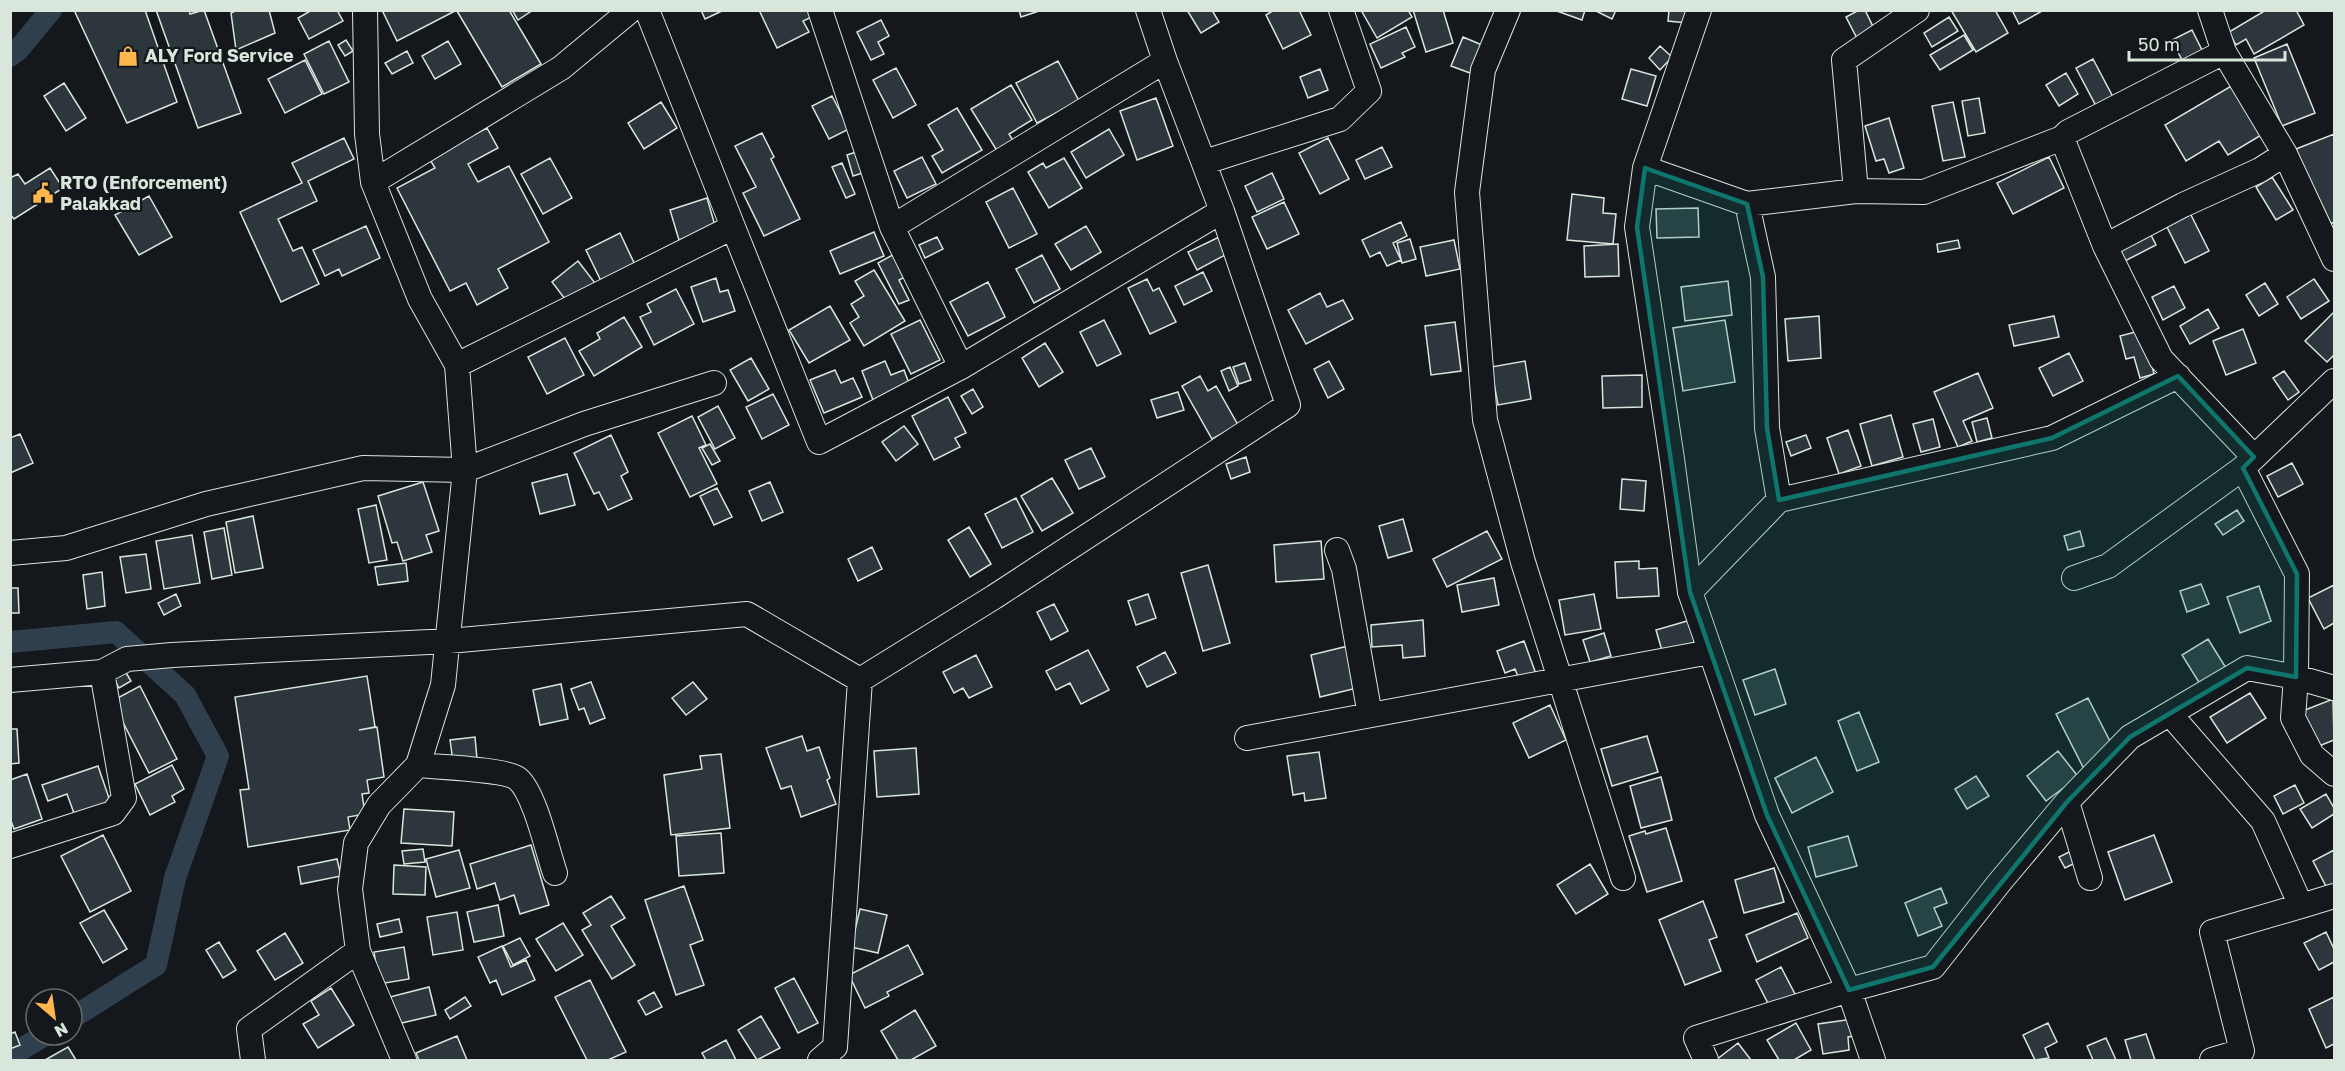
<svg xmlns="http://www.w3.org/2000/svg" width="2345" height="1071" font-family="'Golos Text',sans-serif">
	<style>
		.lines { fill: none; stroke-linecap: round; stroke-linejoin: round }
		.canal { stroke: #2f3f4d; stroke-width: 22 }
		.building { fill: #2c363c; stroke: #d8e6dc; stroke-width: 1.5 }
		.minor-casing { stroke: #d8e6dc; stroke-width: 26 }
		.minor { stroke: #14181c; stroke-width: 24 }
		.marked { fill: #0f766e; fill-opacity: 0.2; stroke: #0f766e; stroke-width: 4.5; stroke-linejoin: round }
		.labels { text-anchor: middle; stroke-width: 4.5; stroke-linejoin: round; paint-order: stroke }
		.poi-label { font-size: 18px; font-weight: bold; fill: #d8e6dc; stroke: #14181c; text-anchor: start }
	</style>
	<rect width="100%" height="100%" fill="#14181c"/>
	<g class="lines">
		<!-- canal -->
		<path class="canal" d="M10,56l8,-6 33,-40
			M10,642l106,-10 69,63 33,61 -43,122 -19,87 -84,53
			M10,1056l35,-21"/>
	</g>
	<!-- building -->
	<path class="building" d="M74,10h71l32,92 -50,21z
		M156,10h33l1,4 14,-4 37,103 -43,15z
		M237,10h32l6,23 -39,17 -5,-37z
		M312,10h25l6,11 -34,18 -11,-21z
		M382,10h73v1l-58,30z
		M458,10h51l32,54 -39,23 -45,-76z
		M512,10h21l-15,10z
		M701,10h23l-19,9z
		M759,10h58l1,4 -15,7 6,11 -32,16z
		M1019,10h23l-21,7z
		M1187,10h25l7,12 -18,11z
		M1274,10h25l12,25 -28,14 -17,-34z
		M1361,10h47l4,7 -35,21z
		M1413,10h30l10,33 -27,9z
		M1554,10h31l-3,10z
		M1594,10h22l-4,9z
		M1669,10h19l-1,13 -19,-2z
		M1859,10h6l13,27 -17,9 -15,-29z
		M1951,10h44l13,23 -32,19z
		M2012,10h32l-25,14z
		M2266,10h30l8,15 -50,29 -8,-15 -10,6 -7,-13z
		M1949,17l9,14 -26,16 -8,-14z
		M881,20l8,16 -11,6 6,12 -13,6 -14,-28z
		M1406,27l9,20 -13,6 3,4 -24,11 -11,-24z
		M2192,30l13,26 -20,10 -13,-26z
		M1964,35l9,15 -33,20 -10,-15z
		M1463,37l19,8 -12,28 -19,-7z
		M346,40l7,11 -8,5 -7,-11z
		M329,41l20,41 -25,12 -20,-40z
		M448,41l13,23 -26,15 -13,-23z
		M2287,44l28,69 -33,13 -28,-68z
		M1660,46l12,11 -12,13 -11,-12z
		M407,51l6,12 -21,11 -7,-11z
		M2093,59l20,38 -17,9 -20,-38z
		M305,60l17,34 -37,19 -17,-34z
		M1058,61l21,40 -42,22 -21,-40z
		M896,68l20,37 -23,13 -20,-38z
		M1320,69l8,21 -20,8 -8,-21z
		M1631,69l25,7 -9,30 -25,-7z
		M2066,73l12,21 -19,12 -13,-21z
		M64,83l22,35 -20,13 -22,-35z
		M1011,85l21,35 -23,14 6,10 -16,10 -28,-45z
		M2233,85l30,49 -35,21 -9,-14 -33,20 -21,-36z
		M832,96l17,33 -20,10 -17,-33z
		M1156,98l17,48 -36,14 -17,-49z
		M1979,98l6,35 -17,3 -6,-35z
		M661,102l16,26 -33,21 -16,-26z
		M1953,102l12,55 -22,4 -11,-55z
		M957,108l25,42 -40,23 -10,-17 11,-6 -15,-25z
		M1889,118l15,50 -15,5 -5,-14 -8,2 -11,-35z
		M487,128l11,20 -30,16 10,18 31,-16 40,76 -51,27 10,19 -31,17 -11,-22 -16,8 -53,-103 38,-20 -6,-10z
		M1109,129l15,26 -38,23 -15,-26z
		M762,133l12,24 -3,2 29,60 -36,17 -21,-43 13,-6 -21,-41z
		M2334,134v88l-7,4 -31,-77z
		M344,138l10,21 -46,22 9,20 -39,18 15,32 9,-4 17,37 -38,18 -41,-90 62,-29 -10,-20z
		M1328,138l21,41 -29,15 -21,-41z
		M1382,147l10,20 -27,12 -9,-19z
		M862,150l7,21 -16,5 -6,-21z
		M922,157l14,27 -29,14 -13,-27z
		M2049,157l15,31 -51,26 -16,-31z
		M550,158l22,40 -29,16 -22,-40z
		M1064,158l18,30 -33,20 -21,-36 15,-9 3,5z
		M842,163l13,31 -9,4 -14,-31z
		M50,168l13,20 -49,31 -4,-5v-36l8,-4 7,10z
		M1272,173l12,26 -27,13 -12,-26z
		M2272,177l21,33 -17,10 -20,-33z
		M1013,188l24,46 -28,14 -23,-46z
		M1572,194l32,4 -1,15 13,1 -3,30 -46,-4z
		M149,196l23,41 -33,18 -24,-40z
		M707,198l9,31 -37,11 -9,-30z
		M1284,202l15,32 -32,15 -15,-32z
		M1698,208l1,29 -42,1 -1,-29z
		M2190,213l19,38 -24,12 -19,-38z
		M1401,222l6,14 -14,7 8,17 -14,6 -7,-14 -10,5 -8,-17z
		M366,226l14,32 -38,18 -3,-7 -14,7 -12,-26z
		M1086,226l15,26 -30,18 -16,-26z
		M2148,229l8,16 -37,19 -8,-16z
		M874,232l10,24 -44,18 -10,-23z
		M620,233l16,34 -34,16 -16,-33z
		M937,237l6,12 -18,9 -6,-13z
		M1219,237l8,17 -30,16 -9,-18z
		M1410,239l6,20 -14,4 -5,-20z
		M1454,240l6,29 -34,7 -6,-29z
		M1958,240l2,8 -22,4 -1,-8z
		M1618,244l1,32 -34,1 -1,-31z
		M898,252l12,22 -11,6 10,20 -10,4 -21,-41z
		M1042,255l18,34 -26,14 -18,-34z
		M578,261l17,22 -27,20 -16,-21z
		M874,270l31,51 -41,25 -14,-23 9,-6 -8,-13 13,-8 -9,-15z
		M1203,272l9,19 -28,14 -9,-19z
		M716,278l4,14 8,-2 7,21 -32,11 -12,-35z
		M1147,279l6,12 6,-3 17,34 -26,12 -22,-46z
		M2314,279l15,22 -28,18 -14,-22z
		M1728,281l4,34 -47,6 -4,-34z
		M988,282l17,35 -37,19 -18,-34z
		M2265,283l13,21 -19,12 -13,-21z
		M2174,286l11,22 -22,12 -11,-23z
		M676,289l18,35 -40,21 -14,-28 11,-5 -4,-8z
		M1320,293l7,14 16,-7 10,19 -47,25 -18,-34z
		M830,306l20,34 -41,23 -20,-33z
		M2208,309l11,19 -29,16 -10,-18z
		M2334,312v43l-7,7 -22,-21z
		M1819,316l2,42 -33,3 -3,-42z
		M2054,316l5,21 -45,9 -5,-21z
		M624,317l18,30 -48,29 -15,-25 21,-12 -3,-6z
		M920,320l20,40 -29,14 -20,-40z
		M1104,320l17,34 -24,12 -17,-34z
		M1725,320l10,62 -52,9 -10,-63z
		M1455,322l6,49 -30,4 -6,-49z
		M2243,329l13,34 -30,12 -13,-34z
		M2143,330l11,44 -14,4 -6,-21 -8,2 -6,-23z
		M565,338l19,37 -37,19 -19,-37z
		M1045,343l18,29 -24,15 -17,-29z
		M2069,353l14,28 -30,15 -14,-28z
		M751,358l18,31 -21,12 -18,-31z
		M885,361l6,14 13,-5 6,16 -37,14 -11,-29z
		M1329,361l15,28 -16,9 -14,-29z
		M1525,361l6,38 -33,6 -7,-38z
		M1245,363l6,17 -12,4 -6,-17z
		M1230,367l8,19 -9,5 -8,-20z
		M835,370l6,13 12,-5 9,19 -38,16 -14,-33z
		M2284,371l15,21 -11,8 -15,-22z
		M1978,373l15,35 -30,13 9,20 -14,6 -24,-55z
		M1642,375v32l-39,1 -1,-32z
		M1200,376l8,15 8,-5 22,39 -26,14 -30,-53z
		M973,389l10,18 -11,7 -11,-18z
		M1178,392l6,18 -27,8 -6,-18z
		M773,394l16,31 -27,14 -16,-32z
		M948,397l18,36 -11,5 5,9 -26,13 -22,-44z
		M718,406l17,32 -20,11 -17,-32z
		M1891,415l12,42 -31,9 -12,-42z
		M692,416l14,29 -7,3 18,36 -27,13 -32,-64z
		M1987,418l5,20 -15,4 -5,-20z
		M1933,419l7,28 -19,5 -8,-28z
		M904,426l14,18 -22,17 -14,-19z
		M1848,430l13,36 -22,8 -12,-36z
		M20,434l13,29 -23,10v-35z
		M611,435l17,37 -7,4 11,23 -24,11 -9,-18 -5,2 -20,-41z
		M1806,435l5,13 -20,8 -5,-14z
		M710,444l10,17 -8,4 -10,-17z
		M1091,448l14,29 -26,12 -14,-29z
		M1246,457l4,15 -19,7 -5,-15z
		M2292,463l11,21 -25,13 -11,-21z
		M567,474l8,31 -35,9 -8,-31z
		M1052,478l21,35 -31,18 -21,-35z
		M1622,479l24,2 -2,30 -24,-2z
		M423,482l16,49 -13,4 6,17 -29,9 -6,-19 -5,1 -14,-47z
		M770,482l13,30 -21,9 -13,-30z
		M717,488l15,29 -18,8 -14,-29z
		M1016,498l17,34 -31,16 -17,-34z
		M376,505l11,55 -18,3 -11,-54z
		M2237,510l7,11 -21,14 -8,-11z
		M253,516l10,52 -28,5 -9,-51z
		M1403,519l9,32 -24,7 -9,-32z
		M969,527l22,37 -21,13 -22,-37z
		M224,528l8,47 -20,4 -8,-47z
		M1487,531l15,28 -55,28 -14,-28z
		M2080,531l4,15 -16,4 -4,-14z
		M192,535l8,48 -36,6 -8,-48z
		M1321,541l3,38 -48,3 -2,-37z
		M872,547l10,22 -24,12 -10,-22z
		M146,554l5,35 -25,4 -6,-36z
		M1639,561v8l18,-1 2,28 -42,2 -2,-36z
		M406,563l2,18 -30,4 -3,-18z
		M1208,565l22,78 -27,8 -22,-78z
		M102,572l3,34 -18,3 -4,-34z
		M1494,578l5,27 -37,7 -5,-27z
		M2201,584l8,20 -22,8 -7,-21z
		M2334,585v38l-10,6 -16,-31z
		M2259,586l12,35 -31,12 -13,-36z
		M10,588h8l1,25h-9z
		M176,594l5,12 -17,9 -6,-12z
		M1148,594l8,24 -20,7 -8,-24z
		M1594,594l7,35 -36,6 -6,-35z
		M1054,604l14,27 -17,9 -14,-28z
		M1701,617l9,30 -45,14 -9,-31z
		M1423,620l2,36 -22,2 -1,-13 -30,2 -1,-22z
		M1604,633l7,23 -21,6 -7,-22z
		M2208,639l18,29 -26,16 -18,-29z
		M1524,641l12,33 -17,5 -4,-10 -10,4 -8,-22z
		M1348,646l9,42 -37,9 -9,-42z
		M1088,650l21,40 -28,14 -11,-21 -14,7 -10,-19z
		M1165,652l11,21 -29,14 -10,-20z
		M976,655l16,32 -23,11 -6,-10 -9,5 -11,-21z
		M1775,669l11,35 -31,11 -12,-35z
		M125,671l6,10 -12,7 -6,-11z
		M367,676l8,51 -16,3 18,-3 7,50 -17,3 2,13 -7,1 3,20 -17,3 2,13 -102,17 -8,-57 9,-1 -14,-92z
		M591,682l14,36 -15,6 -6,-16 -5,2 -8,-21z
		M693,682l14,17 -21,16 -14,-17z
		M561,684l7,35 -28,6 -7,-35z
		M140,686l37,73 -28,14 -37,-72z
		M2250,693l16,25 -39,25 -17,-26z
		M2088,698l30,59 -32,16 -30,-59z
		M2333,699l1,41 -20,8 -14,-36z
		M1550,705l16,35 -37,18 -16,-35z
		M1859,712l20,50 -22,9 -19,-50z
		M10,729h7l2,34 -9,1z
		M802,736l5,15 12,-4 11,31 -3,2 9,24 -35,13 -10,-31 -10,3 -15,-41z
		M1647,736l11,36 -46,14 -11,-37z
		M475,737l2,22 -24,3 -3,-22z
		M916,748l3,46 -42,3 -3,-46z
		M2058,751l29,37 -16,13 -9,-12 -16,12 -19,-25z
		M1319,752l7,46 -21,3 -1,-8 -11,2 -6,-39z
		M721,754l9,74 -59,7 -7,-60 38,-6 -2,-13z
		M1816,757l17,35 -41,21 -17,-35z
		M172,765l12,24 -12,7 3,6 -25,13 -15,-31z
		M98,766l13,38 -36,12 -8,-22 -19,7 -6,-16z
		M27,774l15,45 -28,10 -4,-11v-38z
		M1976,776l13,20 -22,13 -12,-20z
		M1661,777l11,43 -31,8 -11,-42z
		M2295,785l9,18 -21,11 -9,-18z
		M2326,794l8,14v6l-22,14 -12,-19z
		M404,809l50,3 -2,34 -51,-3z
		M1666,828l16,53 -35,11 -18,-56 16,-5 1,3z
		M721,833l3,40 -45,3 -3,-40z
		M103,835l28,56 -41,21 -29,-56z
		M2154,835l18,47 -47,18 -17,-48z
		M1848,836l9,30 -41,11 -8,-30z
		M531,845l18,60 -29,9 -6,-19 -14,5 -5,-17 -18,6 -7,-25z
		M2077,848l6,11 -18,9 -6,-11z
		M423,849l2,13 -21,2 -2,-13z
		M459,850l11,38 -34,9 -10,-38z
		M2334,850v42l-4,2 -17,-33z
		M337,859l4,17 -40,8 -3,-17z
		M1590,864l18,30 -32,20 -19,-29z
		M394,865l32,2 -1,28 -32,-1z
		M1774,868l10,34 -40,11 -9,-33z
		M684,886l19,54 -13,5 14,40 -28,10 -31,-95z
		M1941,888l6,15 -13,5 8,18 -24,10 -13,-33z
		M611,896l14,22 -14,8 24,39 -23,14 -30,-49 9,-5 -8,-12z
		M1703,901l14,36 -8,3 12,31 -36,14 -26,-65z
		M498,905l6,31 -30,6 -7,-30z
		M860,909l27,6 -9,38 -27,-6z
		M104,910l23,39 -24,14 -23,-40z
		M457,912l6,38 -30,5 -6,-38z
		M1797,913l11,25 -51,24 -11,-27z
		M399,919l3,13 -22,5 -3,-13z
		M563,923l20,32 -27,16 -20,-32z
		M2326,932l8,17v13l-15,8 -15,-27z
		M285,933l18,30 -28,17 -18,-29z
		M520,938l10,18 -17,9 -10,-19z
		M219,942l17,28 -13,8 -17,-28z
		M908,945l15,29 -36,18 2,4 -24,12 -16,-33z
		M502,946l9,21 15,-7 9,20 -33,15 -6,-15 -6,3 -12,-26z
		M404,947l5,32 -30,5 -5,-32z
		M1781,967l15,29 -25,13 -15,-29z
		M794,978l24,45 -20,10 -23,-45z
		M590,980l36,72 -18,8h-21l-32,-63z
		M429,987l7,28 -43,10 -7,-27z
		M331,988l23,37 -36,23 -15,-24 16,-9 -8,-14z
		M654,992l8,15 -16,8 -8,-14z
		M465,997l6,9 -21,13 -5,-9z
		M2334,997v47l-8,4 -17,-39z
		M915,1010l21,36 -25,14h-13l-17,-29z
		M761,1016l19,32 -23,12 -19,-30z
		M1860,1018l2,17 -14,2 1,13 -26,4 -5,-30z
		M1796,1023l15,27 -17,10h-15l-12,-20z
		M2048,1023l9,19 -12,6 4,10 -14,2 -12,-25z
		M15,1032l5,13 -10,4v-15z
		M2146,1034l9,26h-24l-6,-20z
		M457,1036l10,24h-48l-3,-7z
		M2106,1038l10,22h-23l-6,-14z
		M726,1040l10,20h-30l-4,-7z
		M1738,1043l13,17h-35z
		M68,1047l8,13h-31z"/>
	<g class="lines">
		<!-- minor casing -->
		<g class="minor-casing">
			<path id="minor" d="M647,10l86,217
				M820,10l72,217 273,-166
				M1508,10l-25,60 -16,122 18,228 38,142 100,316
				M1699,10l-54,158 102,36 109,-13 -12,-131 73,-50
				M2210,10l14,42 61,102 49,105
				M2224,52l-156,80 -6,6 43,108 56,113 93,98
				M1205,162l135,-43 29,-28 -28,-81
				M1645,168l-8,59 35,232 18,133
				M373,182l188,-114 70,-58
				M1856,191l68,1 138,-54
				M892,227l69,140
				M2105,246l78,-41 77,-35 25,-16
				M457,365l276,-138 86,215 142,-75 261,-156
				M2243,468l54,106 -1,103 -3,41 19,37 22,19
				M1779,500l273,-62 126,-62
				M1337,550l7,19 26,146
				M10,553l56,-5 140,-44 157,-36 102,2 119,-46 130,-41
				M2074,578l34,-12 135,-98 91,-87
				M10,680l92,-8 25,-13 45,-4 277,-14 298,-27 113,66
				M2170,714l93,107 38,85 33,-10
				M1247,738l463,-86
				M418,765c18,2 88,4 100,14 17,15 29,71 37,94
				M10,846l103,-33 11,-15 -22,-126
				M2090,878l-23,-76 63,-65 117,-69 49,9 38,11
				M358,951l46,109
				M253,1060l-4,-31 109,-78 -8,-62 6,-46 23,-38 39,-40 25,-80 22,-215 -8,-105 -37,-66 -47,-117 -6,-48 -2,-124
				M820,1060l15,-13 25,-367 134,-83 294,-192 -66,-194 -57,-150 -17,-51
				M1706,1060l-10,-22 153,-48 -82,-175 -77,-223 89,-92 -12,-72 -4,-151 -16,-73
				M1873,1060l-24,-70 84,-23 66,-84 68,-81
				M2212,1060l30,-9 -30,-119 89,-26"/>
		</g>
		<!-- minor -->
		<use href="#minor" class="minor"/>
	</g>
	<!-- marked area -->
	<path class="marked" d="M1645,168l102,36 16,73 4,151 12,72 273,-62 126,-62 76,81 -11,11 54,106 -1,103 -49,-9 -117,69 -63,65 -134,165 -84,23 -82,-175 -77,-223 -53,-365z"/>
	<!-- icons -->
	<defs>
		<g id="shop-bare" transform="scale(1.62)"><path d="M-5-2.5h2.3a2.7 3.5 0 0 1 5.4 0H5L5.5 6h-11ZM-1.5-2.5h3a1.5 2.3 0 0 0-3 0Z" fill="#ffb74d" stroke="#14181c" stroke-width="2.5" paint-order="stroke"/></g>
		<g id="civic-bare" transform="scale(1.62)"><path d="M-.6-6.5H3V-4.5H.6V-3L4-1V1h2V6H-6V1h2V-1L-.6-3ZM-1.2 2.5V6h2.4V2.5Z" fill="#ffb74d" stroke="#14181c" stroke-width="2.5" paint-order="stroke"/></g>
	</defs>
	<g fill-rule="evenodd">
		<use href="#shop-bare" x="128" y="56"/>
		<use href="#civic-bare" x="43" y="193"/>
	</g>
	<g class="labels">
		<!-- poi labels -->
		<g class="poi-label">
			<text x="145" y="62">ALY Ford Service</text>
			<text x="60" y="189">RTO (Enforcement)<tspan x="60" dy="21">Palakkad</tspan></text>
		</g>
	</g>
	<!-- border -->
	<rect width="2345" height="1071" fill="none" stroke="#d8e6dc" stroke-width="24"/>
	<!-- north arrow -->
	<g transform="translate(54 1017) rotate(151)"><circle r="28" fill="#14181c" stroke="#626a69" stroke-width="1.5"/>
	<path d="M0-4.5L10 22L0 15L-10 22Z" fill="#ffb74d"/>
	<text y="-9" font-size="16" font-weight="bold" text-anchor="middle" fill="#d8e6dc">N</text>
	</g>
	<!-- scale -->
	<path d="M2129 51v9h156v-9" fill="none" stroke="#d8e6dc" stroke-width="3"/>
	<text x="2138" y="51" font-size="18" fill="#d8e6dc" stroke="#14181c" stroke-width="4.5" paint-order="stroke">50 m</text>
</svg>
